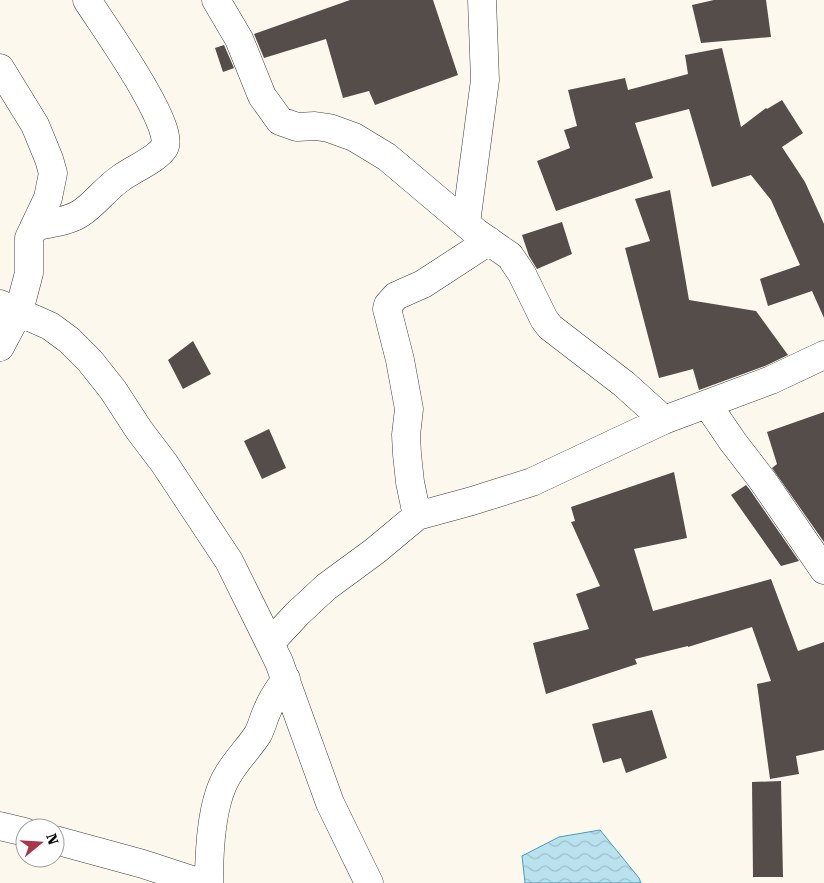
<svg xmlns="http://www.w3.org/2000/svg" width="824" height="883" font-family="'Roboto Serif',serif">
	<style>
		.water { fill: url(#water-waves); stroke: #499dbc }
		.building { fill: #544d4a }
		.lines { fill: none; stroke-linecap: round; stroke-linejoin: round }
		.minor-casing { stroke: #3f3f3f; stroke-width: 29 }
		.minor { stroke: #fff; stroke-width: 28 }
	</style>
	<defs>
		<pattern id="water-waves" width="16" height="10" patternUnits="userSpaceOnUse" patternTransform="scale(1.25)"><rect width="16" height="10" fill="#b9e1ee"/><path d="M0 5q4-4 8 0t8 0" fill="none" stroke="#9ec0cb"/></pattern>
	</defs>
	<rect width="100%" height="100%" fill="#fdf8ee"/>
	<!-- water -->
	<path class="water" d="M600,830l39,48 2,5h-116l-3,-27 37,-19z"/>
	<!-- building -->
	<path class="building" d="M350,0h83l25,75 -83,30 -6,-14 -26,7 -17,-59 -62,19 -10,-24z
		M714,0h52l5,37 -70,6 -9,-38z
		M224,45l10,23 -11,4 -8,-24z
		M722,48l19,79 25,-19 1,1 15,-9 21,33 -21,14 23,35 19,42v94l-12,-27 -44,15 -8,-27 40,-14 -29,-65 -20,-25 -39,12 -23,-78 -54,14 18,55 -97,33 -19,-50 33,-13 -6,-18 13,-4 -9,-36 57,-12 3,12 60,-16 -3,-19z
		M670,190l19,110 67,11 32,44 -23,11 -66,24 -6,-21 -34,9 -34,-130 25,-7 -15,-42z
		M562,222l10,32 -35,15 -8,-13 -7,-21z
		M193,341l18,33 -28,15 -15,-29z
		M824,412v130l-52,-74 5,-4 -10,-32z
		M269,429l17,39 -24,11 -18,-38z
		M674,472l13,66 -53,11 19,62 118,-32 27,72 26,-9v108l-28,6 3,18 -29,5 -13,-95 14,-3 -19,-54 -64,20v-1l-53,13 2,5 -91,30 -13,-51 56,-14 -13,-35 24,-8 -29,-64 4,-1 -4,-14z
		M746,485l4,5 49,71 -18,5 -50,-71z
		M652,710l15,48 -41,15 -5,-15 -18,5 -11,-39z
		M781,781l2,96h-30l-1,-95z"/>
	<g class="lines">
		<!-- minor casing -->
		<g class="minor-casing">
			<path id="minor" d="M216,0l23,39 23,57 18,25 17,6 18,-1 14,2 25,9 33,20 90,76 33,23 12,18 22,45 6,8 74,57 40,36
				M0,68l35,57 14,34 4,14 -5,25 -19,40v35l-10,38 -19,36
				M466,223l19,-143 -3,-80
				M34,227c15,-4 34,-5 47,-14 14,-9 25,-25 40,-35 12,-9 35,-18 43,-30 14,-19 -64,-127 -77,-148
				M0,304l50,22 19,14 21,21 23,29 26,40 25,33 65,98 50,101 51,141 39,80
				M707,404l26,38 30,39 61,89
				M417,516l-7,-34 -3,-28 -1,-19 3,-26 -9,-49 -13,-51 1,-4 8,-9 27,-12 66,-43
				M270,643l27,-29 29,-27 49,-36 42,-35 55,-15 60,-19 132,-62 107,-40 53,-25
				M0,826l25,6
				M55,840l88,24 58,19
				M209,883c0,-29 2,-72 14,-99 8,-19 24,-33 35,-50 4,-8 6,-17 10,-25 4,-11 11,-20 18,-30"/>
		</g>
		<!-- minor -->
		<use href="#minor" class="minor"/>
	</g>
	<!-- north arrow -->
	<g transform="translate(40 843) rotate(72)"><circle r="24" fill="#ffffff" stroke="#9e9e9e"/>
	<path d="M0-4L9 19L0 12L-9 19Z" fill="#ab364a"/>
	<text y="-8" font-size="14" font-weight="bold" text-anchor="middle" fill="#0c0c0c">N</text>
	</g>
</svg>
